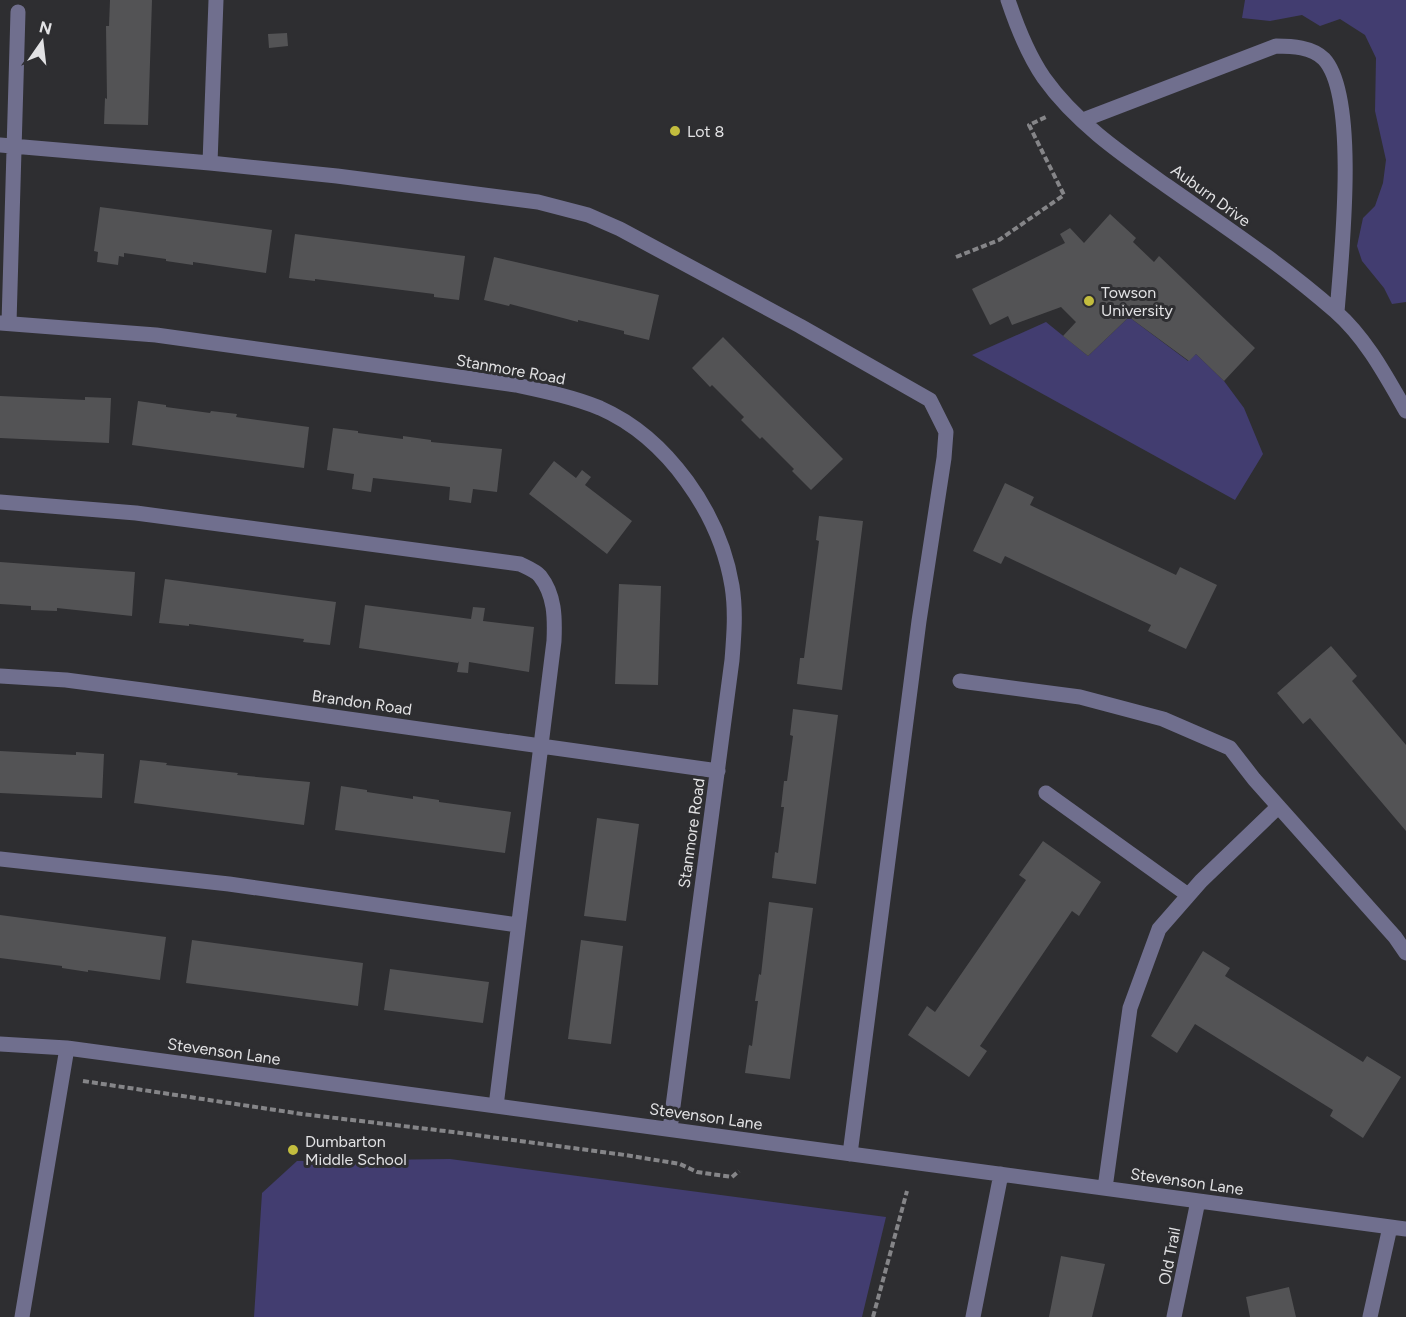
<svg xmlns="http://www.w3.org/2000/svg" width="1406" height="1317" font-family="Figtree,sans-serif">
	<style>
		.green { fill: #423d70 }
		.building { fill: #535355 }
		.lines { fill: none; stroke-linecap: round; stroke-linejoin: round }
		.path { stroke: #858588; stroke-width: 4; stroke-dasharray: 6 3; stroke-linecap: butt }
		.minor { stroke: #706f8e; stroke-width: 15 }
		.poi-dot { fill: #c3bd3e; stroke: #2e2e31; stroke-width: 2 }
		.labels { text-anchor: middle; stroke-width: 6; stroke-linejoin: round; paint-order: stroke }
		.poi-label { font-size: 16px; fill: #e2e2e4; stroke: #2e2e31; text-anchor: start }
		.street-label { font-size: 16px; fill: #e2e2e4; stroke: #2e2e31 }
	</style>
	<rect width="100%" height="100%" fill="#2e2e31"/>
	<!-- green -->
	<path class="green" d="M1245,0h161v302l-14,2 -8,-16 -22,-27 -5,-15 6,-28 12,-12 8,-23 3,-23 -11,-49 1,-53 -11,-23 -25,-16 -20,7 -18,-11 -32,6 -28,-3z
		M1129,317l59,44 8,-7 28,27 20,27 19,46 -28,46 -263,-145 74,-33 42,34z
		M450,1159l436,58 -24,100h-608l8,-124 35,-32z"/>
	<!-- building -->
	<path class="building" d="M110,0h42l-4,125 -44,-1 1,-26 2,1 -1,-73h3z
		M287,33l1,13 -19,2 -1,-14z
		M100,207l172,23 -6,43 -73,-11v3l-27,-4v-2l-42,-6v4l-5,-1 -1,9 -21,-3 1,-10 -4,-1z
		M1110,214l26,24 -3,4 21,20 5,-6 96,92 -31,33 -28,-27 -7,7 -60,-44 -41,39 -25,-20 13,-14 -15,-15 -49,18 -4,-9 -18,9 -18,-36 93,-46 -5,-9 10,-6 14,15z
		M295,234l170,22 -6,44 -25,-3v-3l-119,-15v2l-26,-3z
		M494,257l165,38 -10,45 -25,-6v-3l-46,-11v2l-68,-18 -1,2 -25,-6z
		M723,337l120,122 -32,31 -19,-19 2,-2 -32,-32 -2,2 -19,-19 3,-3 -32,-32 -2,2 -18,-19z
		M0,396l85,4v-3l26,1 -2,45 -109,-5z
		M138,401l28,4v2l44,6 1,-2 26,3 -1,3 73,10 -5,41 -172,-23z
		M333,428l25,3v2l45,6v-3l28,4v2l71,7 -5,43 -24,-3 -2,14 -22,-3 1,-13 -77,-9 -2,14 -19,-3 2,-15 -27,-4z
		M554,461l22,17 6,-8 9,7 -6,8 47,36 -25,33 -78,-60z
		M1005,483l29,14 -4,8 146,70 4,-8 37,18 -31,64 -38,-18 3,-6 -146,-69 -4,8 -28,-13z
		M819,516l44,5 -21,169 -45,-6 3,-26h4l15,-117 -3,-1z
		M0,562l135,10 -3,44 -75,-8v3l-26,-1v-4l-31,-2z
		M165,579l171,23 -6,43 -27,-3 1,-3 -115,-15v2l-30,-3z
		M619,584l42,2 -3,99 -43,-1z
		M365,605l106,14 2,-12 12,1 -2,13 51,6 -5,45 -60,-10 -1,11 -11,-1 2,-11 -1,2 -99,-15z
		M1331,646l26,30 -5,5 54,64v86l-96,-113 -7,6 -26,-31z
		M793,709l45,6 -22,169 -44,-6 3,-26 3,1 6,-46h-3l3,-26h3l6,-45 -3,-1z
		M0,751l76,4v-3l28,2 -2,44 -102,-5z
		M140,760l27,3 -1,2 72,8 -1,2 73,7 -6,43 -170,-22z
		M341,786l26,4v2l46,7v-3l26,4v2l72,10 -6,41 -170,-23z
		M597,818l42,6 -13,97 -42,-5z
		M1043,841l58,41 -22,34 -7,-5 -92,135 7,5 -18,26 -61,-42 19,-29 8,6 91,-132 -7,-5z
		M769,902l44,6 -23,171 -45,-6 4,-28 3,1 6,-45h-3l4,-27 2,1z
		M0,915l166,22 -6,43 -72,-10v2l-26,-4v-2l-62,-8z
		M192,940l171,23 -5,43 -172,-23z
		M581,940l42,6 -12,98 -43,-5z
		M1203,951l27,17 -5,8 138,86 4,-6 34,21 -38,61 -33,-22 3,-6 -138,-86 -18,29 -26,-17z
		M390,969l99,13 -6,41 -99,-13z
		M1061,1256l44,8 -13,53h-43z
		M1289,1287l7,30h-46l-4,-20z"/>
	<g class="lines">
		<!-- path -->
		<path class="path" d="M956,257l43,-17 65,-45 -35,-70 19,-9
			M83,1081l219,33 151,18 172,23 55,9 17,8 35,5 7,-6
			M873,1317l34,-126"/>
		<!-- minor -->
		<path class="minor" d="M216,0l-6,163 127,13 201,26 50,13 32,14 180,97 130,74 16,32 -2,26 -25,163 -69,533
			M1008,0c9,27 20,55 36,78 32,45 79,77 123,108 57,40 116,79 168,125 31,27 51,65 71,100
			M1083,120l193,-74c16,0 36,1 48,13 35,38 17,201 13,253
			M0,145l210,18
			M0,323l156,12 360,50c28,6 57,12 84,23 68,30 120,106 132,178 4,25 2,49 0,74l-62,469
			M9,323l9,-311
			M0,502l136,11 384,51c6,3 16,7 20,12 15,19 15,42 14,65l-58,465
			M0,676l66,4 84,11 568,80
			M960,681l120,16 83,22 67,29 24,31 141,158 11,16
			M1046,793l142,102
			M0,859l229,25 289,41
			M0,1044l67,4 1339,181
			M1105,1188l25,-180 29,-79 42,-48 77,-74
			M22,1317l45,-269
			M973,1317l28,-143
			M1174,1317l24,-116
			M1370,1317l20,-90"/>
	</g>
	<!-- markers -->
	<g class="poi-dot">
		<circle cx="675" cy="131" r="6"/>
		<circle cx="1089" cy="301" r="6"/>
		<circle cx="293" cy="1150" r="6"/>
	</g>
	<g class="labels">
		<!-- poi labels -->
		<g class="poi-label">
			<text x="687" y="137">Lot 8</text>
			<text x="1101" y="298">Towson<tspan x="1101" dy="18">University</tspan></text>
			<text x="305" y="1147">Dumbarton<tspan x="305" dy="18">Middle School</tspan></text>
		</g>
		<!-- street labels -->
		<g class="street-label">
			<text transform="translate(1211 195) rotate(36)" y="6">Auburn Drive</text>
			<text transform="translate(511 369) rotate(10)" y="6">Stanmore Road</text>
			<text transform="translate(362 702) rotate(8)" y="6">Brandon Road</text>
			<text transform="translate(691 833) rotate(-82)" y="6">Stanmore Road</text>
			<text transform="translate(224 1051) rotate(8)" y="6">Stevenson Lane</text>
			<text transform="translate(706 1116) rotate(8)" y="6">Stevenson Lane</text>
			<text transform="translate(1187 1181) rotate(8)" y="6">Stevenson Lane</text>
			<text transform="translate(1169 1256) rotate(-79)" y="6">Old Trail</text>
		</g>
	</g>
	<!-- north arrow -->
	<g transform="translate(42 42) rotate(14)" stroke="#2e2e31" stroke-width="4.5" paint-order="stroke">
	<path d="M0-4.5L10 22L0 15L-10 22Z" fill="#e2e2e4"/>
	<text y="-9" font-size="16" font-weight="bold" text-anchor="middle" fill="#e2e2e4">N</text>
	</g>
</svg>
